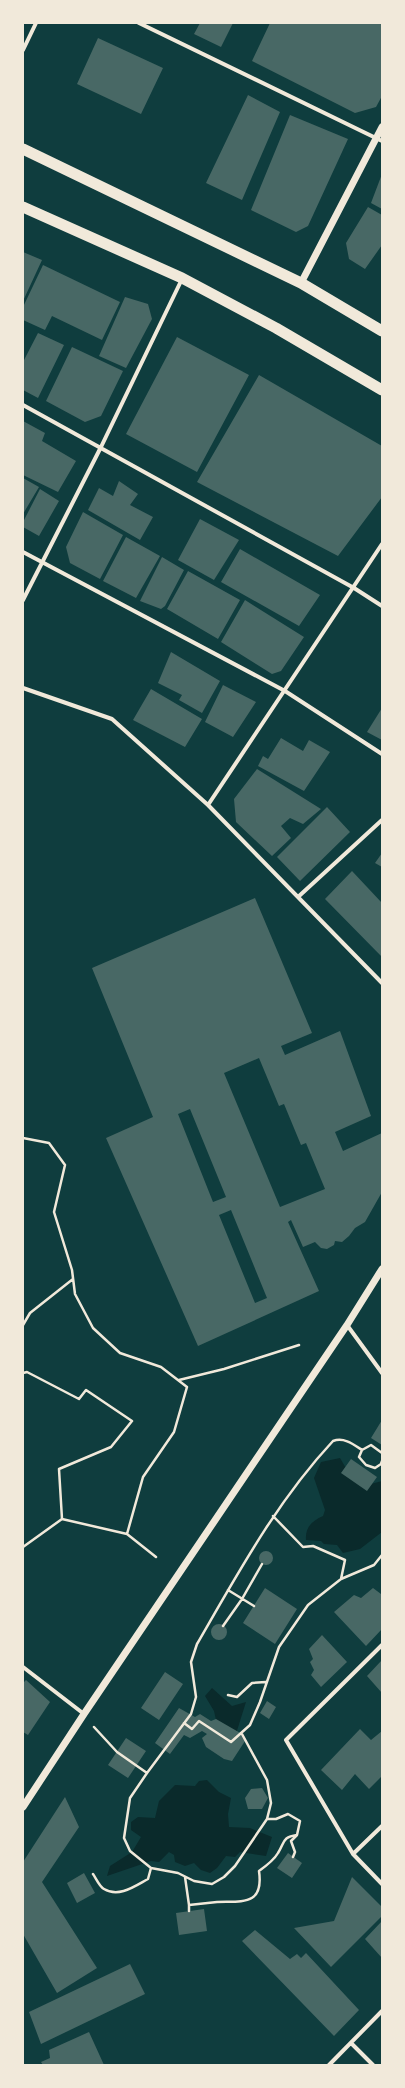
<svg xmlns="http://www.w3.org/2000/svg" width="405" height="2088" font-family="Inter,sans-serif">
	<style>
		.water { fill: #0a2a2b }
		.building { fill: #486865; fill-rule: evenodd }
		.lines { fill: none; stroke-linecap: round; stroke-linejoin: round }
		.path { stroke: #f1e9da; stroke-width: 2.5 }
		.minor { stroke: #f1e9da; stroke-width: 4 }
		.tertiary { stroke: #f1e9da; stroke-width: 7 }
		.trunk { stroke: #f1e9da; stroke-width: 11 }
	</style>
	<rect width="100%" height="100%" fill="#0f3d3e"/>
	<!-- water -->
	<path class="water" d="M340,1458l7,12 20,15 15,-4v51l-22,17 -17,4 -6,-8 -13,-1 -3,-3 -15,-1c-1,-13 6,-19 17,-24l2,-6 -11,-32 7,-16z
		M212,1688l20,18 14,-4 -11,35 -17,-8 -4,-18 -9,-15z
		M207,1780l12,12 12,6 -3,16 1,13 21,1 22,9 -6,19 -26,-4 -5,5 -9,-1 -9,12 -7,5 -9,-3 -7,-7 -9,3 -10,-4 -1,-7 -5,-3 -10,10 -8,-1 -44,15 3,-10 22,-14 9,-15 -10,-7v-8l7,-5 17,1 4,-17 16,-16 20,1 4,-5z"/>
	<!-- building -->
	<path class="building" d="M200,23h33l-12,24 -27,-13z
		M270,23h112v73l-6,11 -21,6 -103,-52z
		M98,38l65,30 -22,46 -64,-30z
		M248,95l32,17 -38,88 -36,-17z
		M290,115l58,24 -40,87 -12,6 -45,-22z
		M382,174v35l-11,-6z
		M368,207l14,8v30l-17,24 -16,-10 -3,-16z
		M23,252l19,8 -19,41z
		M43,265l77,37 -18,38 -50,-24 -7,14 -22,-10v-13z
		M125,297l23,7 4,15 -26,49 -27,-12z
		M38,333l26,12 -26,53 -15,-8v-28z
		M177,337l72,38 -52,97 -71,-38z
		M72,347l51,24 -22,45 -16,6 -39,-21z
		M259,375l123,71v51l-44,59 -141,-74z
		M23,421l22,12 -3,8 34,20 -18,31 -35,-17z
		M23,478l16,9 -16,27z
		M119,481l19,13 -8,11 23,12 -13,23 -52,-30 11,-22 14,8z
		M40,489l19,12 -20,35 -16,-9v-5z
		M83,512l40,23 -23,44 -30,-16 -4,-16z
		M200,519l39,21 -25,40 -36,-20z
		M126,537l34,19 -24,42 -33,-17z
		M240,549l80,46 -21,31 -78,-44z
		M162,557l22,13 -19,36 -4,3 -21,-8z
		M188,571l52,29 -22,39 -51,-30z
		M245,600l59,37 -23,34 -9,3 -51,-32z
		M171,652l49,29 -18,32 -23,-13 3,-5 -24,-12z
		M223,685l33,17 -23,35 -28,-15z
		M151,689l51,30 -17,28 -52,-27z
		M382,708v32l-15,-8z
		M281,738l22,13 6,-11 21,12 -26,39 -46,-25 5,-10 5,3z
		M257,769l64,40 -18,15 -13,-6 -9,8 10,12 -19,18 -36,-34 -2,-23z
		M327,807l23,25 -50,49 -23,-24z
		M382,853v14l-7,-4z
		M352,871l30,32v54l-57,-58z
		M255,898l57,135 -31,13 4,9 55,-24 31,85 -36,16 8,19 39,-18v59l-17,30 -10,6 -6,8 -7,6 -7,-1 -1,4 -7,4 -6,-1 -6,-6 -12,5 -12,-27 -3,2 31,69 -121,55 -92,-208 47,-21 -61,-149zM259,1058l20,48 5,-2 17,41 5,-2 19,46 -45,18 -56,-134zM190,1109l36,88 -13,5 -35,-88zM231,1210l36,88 -12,5 -36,-88z
		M382,1420v25l-11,-7z
		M351,1459l26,18 -10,14 -26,-18z
		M259 1558a7 7 0 1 1 14 0a7 7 0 1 1-14 0Z
		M265,1588l32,21 -22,35 -32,-21z
		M373,1588l8,6 1,-2v37l-16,17 -32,-34 20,-17 7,3z
		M211 1632a8 8 0 1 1 16 0a8 8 0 1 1-16 0Z
		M322,1635l25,27 -26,25 -10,-12 3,-5 -4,-8 3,-3 -4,-10z
		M382,1660v33l-15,-17z
		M165,1672l18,12 -24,36 -18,-12z
		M26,1680l24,22 -22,33 -5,-3v-49z
		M267,1701l9,6 -7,12 -9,-6z
		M179,1708l16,9 5,-3 11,7 5,-2 26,15 3,7 -13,20 -8,-2 -18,-12 -4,-9 5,-4 -5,-3 -12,7 -6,-3 -14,19 -15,-11z
		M360,1729l11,11 11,-9v45l-13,13 -14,-15 -13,16 -21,-20z
		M126,1738l20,13 -18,27 -20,-13z
		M262,1788l6,10 -6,11h-14l-3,-11 6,-9z
		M65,1797l14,30 -37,55 55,86 -40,25 -34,-59v-72z
		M288,1853l14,10 -10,15 -15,-10z
		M84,1873l11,20 -18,10 -10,-20z
		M352,1877l30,30v9l-51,51 -37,-39 40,-7z
		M204,1909l3,22 -28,4 -3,-22z
		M382,1921v37l-17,-19z
		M255,1930l35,29 7,-5 4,4 5,-5 53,57 -25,26 -92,-95z
		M130,1964l15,30 -104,50 -12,-32z
		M89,2032l15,33h-61l-2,-3 9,-4 -1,-8z"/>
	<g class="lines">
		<!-- path -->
		<path class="path" d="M23,1138l26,5 16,22 -11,47 18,58 3,24 18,34 27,25 41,14 26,20 -13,45 -31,45 -16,57 29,23
			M23,1325l7,-12 43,-34
			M23,1373l4,-1 52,27 7,-9 46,31 -21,26 -52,22 3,50
			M179,1380l45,-11 75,-24
			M382,1453l-11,-8 -9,5 -3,7 7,8 9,3 6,-4 1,-3
			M273,1516l30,31 10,-1 32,14 -4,19
			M23,1547l39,-28 65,15
			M228,1590l26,16
			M223,1626l19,-27 20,-35
			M228,1695l9,2 15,-14 14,-1
			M184,1723l8,6 7,-8 32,21 19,-17 10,-23 19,-55 29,-42 33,-26 33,-14 8,-10
			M94,1727l23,25 30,21 44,-59 5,-17 -5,-35 6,-18c41,-71 80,-143 136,-203 11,-4 20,3 29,9
			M147,1773l-17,25 -6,40 6,13 21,17 27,5 16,8 18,3 12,-7 11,-11 32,-47 4,-16 -4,-23 -25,-46
			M267,1819h9l12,-5 12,7 -3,14 -6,6 4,11 -2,5
			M93,1874c3,4 6,12 11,15 15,9 31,-3 44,-10l3,-11
			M185,1877l4,28c9,-1 19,-2 28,-3 25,-1 47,4 42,-31 7,-5 15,-11 19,-18 7,-11 4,-16 19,-18
			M189,1911v-6"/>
		<!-- minor -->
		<path class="minor" d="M139,23l243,118
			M23,50l13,-27
			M23,405l331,183 28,18
			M23,552l262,139 97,63
			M23,600l78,-153 81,-168
			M23,688l89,31 96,86 174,178
			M208,805l174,-261
			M298,897l84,-77
			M347,1325l35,48
			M382,1645l-96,95 67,114 29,30
			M23,1667l61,47
			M353,1854l29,-28
			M351,2043l22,22
			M329,2065l53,-54"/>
		<!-- tertiary -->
		<path class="tertiary" d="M301,283l81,-156
			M23,1807l61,-93 263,-389 35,-56"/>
		<!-- trunk -->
		<path class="trunk" d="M23,149l278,134 81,48
			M23,207l159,71 94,50 106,62"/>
	</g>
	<!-- border -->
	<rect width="405" height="2088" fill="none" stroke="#f1e9da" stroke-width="48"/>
</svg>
